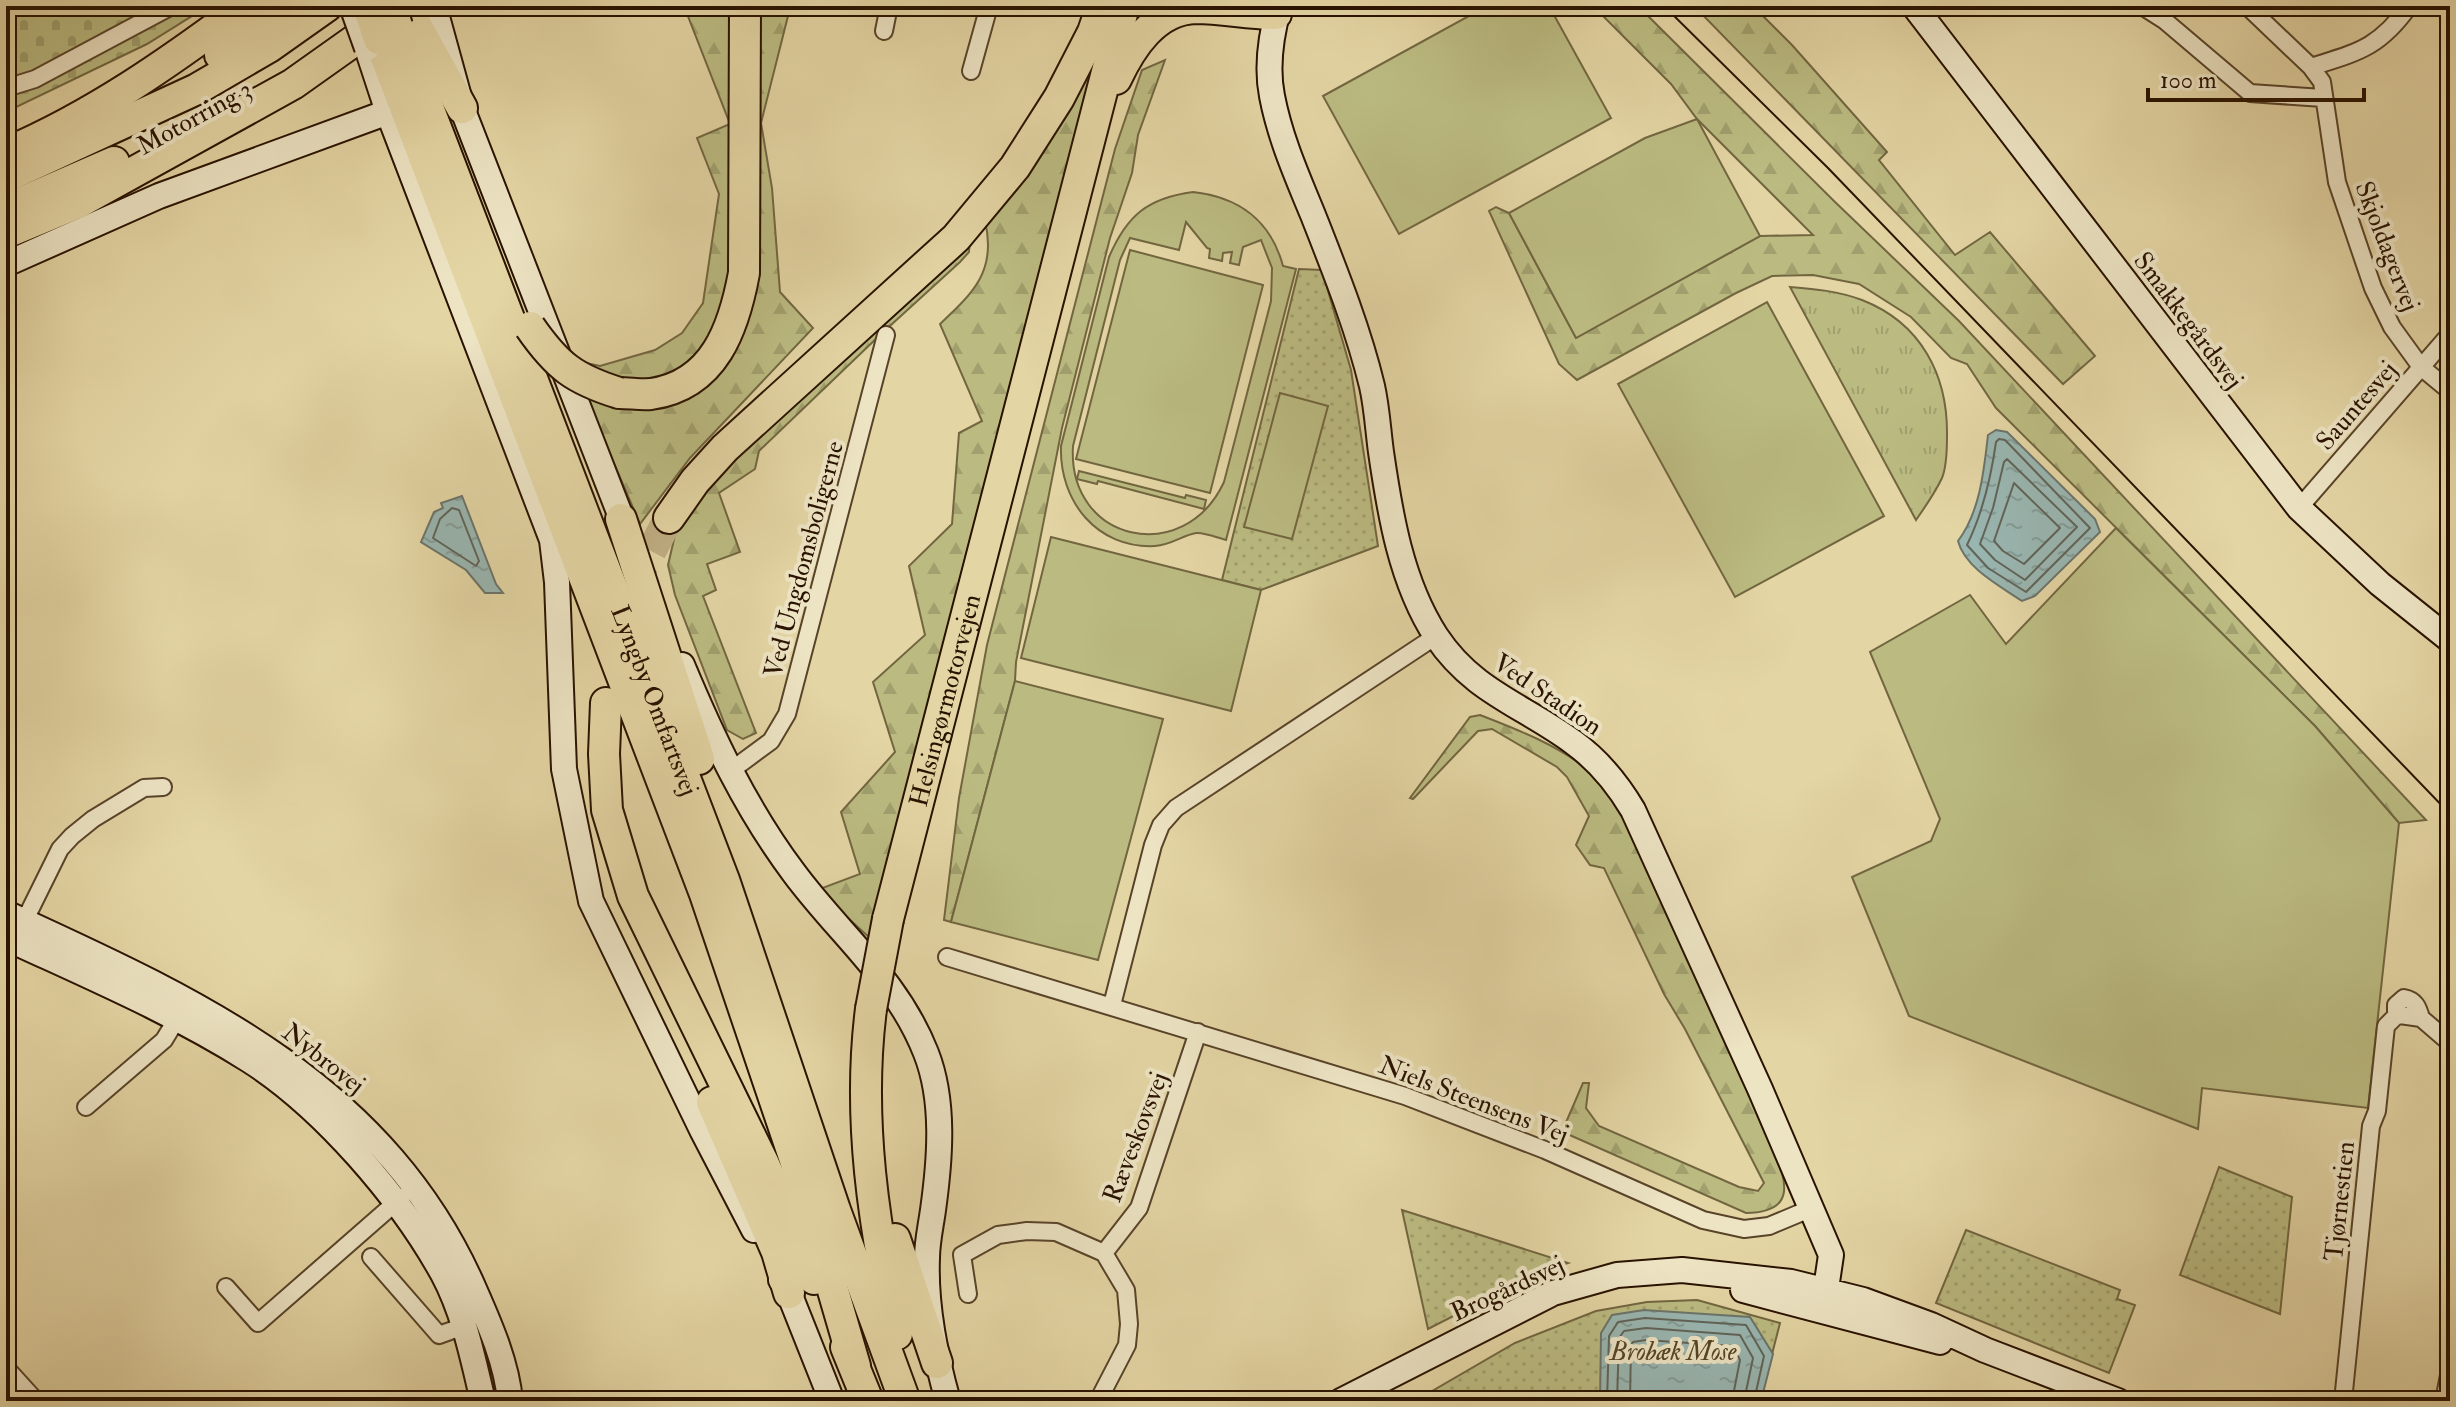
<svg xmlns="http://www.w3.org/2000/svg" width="2456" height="1407" font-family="'IM FELL Double Pica',serif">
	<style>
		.grass { fill: url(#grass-tufts); stroke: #726640; stroke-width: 2 }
		.forest { fill: url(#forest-firs); stroke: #726640; stroke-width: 2 }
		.cemetery { fill: url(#cemetery-stones); stroke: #726640; stroke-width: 2 }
		.park { fill: url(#park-dots); stroke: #726640; stroke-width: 2 }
		.pitch { fill: #bbbb81; stroke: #726640; stroke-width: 2; fill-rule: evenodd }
		.water { fill: url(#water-ripples); stroke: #6c746a; stroke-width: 2 }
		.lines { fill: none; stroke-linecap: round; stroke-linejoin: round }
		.shore { stroke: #616458; stroke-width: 2 }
		.stream { stroke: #6c746a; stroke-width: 4 }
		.highway-tunnel { stroke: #bfae83; stroke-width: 30; stroke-dasharray: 30 15; stroke-linecap: butt }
		.street-casing { stroke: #584329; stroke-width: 20 }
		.secondary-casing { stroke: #291200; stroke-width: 28 }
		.highway-casing { stroke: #291200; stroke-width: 34 }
		.street { stroke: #ede4c4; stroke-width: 16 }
		.secondary { stroke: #ede4c4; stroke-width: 24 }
		.highway { stroke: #e4d5a4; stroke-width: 30 }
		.tram { stroke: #291200; stroke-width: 2 }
		.secondary-bridge-casing { stroke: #291200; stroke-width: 28; stroke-linecap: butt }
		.highway-bridge-casing { stroke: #291200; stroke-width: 34; stroke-linecap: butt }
		.secondary-bridge { stroke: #ede4c4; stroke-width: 24 }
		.highway-bridge { stroke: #e4d5a4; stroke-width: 30 }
		.labels { text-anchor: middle; stroke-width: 8; stroke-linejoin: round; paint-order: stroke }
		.street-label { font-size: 26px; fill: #291200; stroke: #ede4c4 }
		.park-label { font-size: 26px; font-style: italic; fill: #554527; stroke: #ede4c4 }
	</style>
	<defs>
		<pattern id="grass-tufts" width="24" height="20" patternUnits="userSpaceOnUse" patternTransform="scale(2)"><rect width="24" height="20" fill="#bbbb81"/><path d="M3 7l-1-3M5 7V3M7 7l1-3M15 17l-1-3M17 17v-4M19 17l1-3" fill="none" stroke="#a1a06e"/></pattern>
		<pattern id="forest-firs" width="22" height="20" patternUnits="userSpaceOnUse" patternTransform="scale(2)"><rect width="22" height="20" fill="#bbbb81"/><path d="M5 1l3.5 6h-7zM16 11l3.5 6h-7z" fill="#a1a06e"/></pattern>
		<pattern id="cemetery-stones" width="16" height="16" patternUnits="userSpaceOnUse" patternTransform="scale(2)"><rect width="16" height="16" fill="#bbbb81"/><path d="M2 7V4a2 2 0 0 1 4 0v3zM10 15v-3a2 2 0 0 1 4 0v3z" fill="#a1a06e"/></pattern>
		<pattern id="park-dots" width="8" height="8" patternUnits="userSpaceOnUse" patternTransform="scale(2)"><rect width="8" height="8" fill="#bbbb81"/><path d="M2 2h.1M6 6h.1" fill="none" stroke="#a1a06e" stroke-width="1.8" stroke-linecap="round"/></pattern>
		<pattern id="water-ripples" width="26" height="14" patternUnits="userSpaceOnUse" patternTransform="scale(2)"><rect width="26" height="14" fill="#99b6b1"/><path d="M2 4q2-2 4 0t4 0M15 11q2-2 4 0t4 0" fill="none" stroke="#849b96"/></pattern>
	</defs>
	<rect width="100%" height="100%" fill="#e4d5a4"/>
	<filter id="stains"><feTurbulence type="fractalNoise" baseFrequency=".0025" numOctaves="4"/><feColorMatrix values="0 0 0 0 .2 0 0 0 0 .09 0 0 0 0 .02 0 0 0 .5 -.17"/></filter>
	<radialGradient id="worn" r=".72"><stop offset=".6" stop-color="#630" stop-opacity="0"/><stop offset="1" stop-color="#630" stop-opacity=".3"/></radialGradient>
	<!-- grass -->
	<path class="grass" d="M1790,287c25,2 48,4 72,13 59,23 86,75 85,136 0,13 0,30 -5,42 -7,15 -17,29 -26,42z"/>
	<!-- forest -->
	<path class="forest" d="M684,6h55l-6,275 -13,53 -50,46 -46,4 -47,-23 23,5 55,-16 27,-17 21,-30 16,-109 -22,-56 33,-14z
		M753,6h34l2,6 -28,111 11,65 8,104 33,36 -123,130 -50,66 -57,-133 30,10 112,-44z
		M1593,6h45l196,195 125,120 467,499 -27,3 -84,-97 -319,-318 -29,-44 -16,-6 -40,-41 -52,-33 -46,-9 -41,1 -36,17 -159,87 -18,-16 -70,-153 7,-4 13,6 67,125 184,-102 53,-1 -116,-116 -26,-35z
		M1694,6h59l39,39 95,107 -8,8 76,95 35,-23 105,124 -32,28z
		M1112,13l-241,926 -54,-49 43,-16 -19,-62 54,-60 -22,-70 52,-47 -16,-69 43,-42 7,-91 23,-12 -42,-97c33,-31 57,-53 45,-103z
		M1165,60l-27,75 -6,38 -22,65 -48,190 -46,234 -1,19 -64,241 -7,-2 15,-122 28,-153 128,-496 27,-79z
		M970,238l-1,14 -9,10 -80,73 -121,116 -4,18 -36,24 21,59 -33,12 9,26 -13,6 53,137 -13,6 -16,-9 -52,-135 -7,-30 7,-30 30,-47 39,-42z
		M1480,715c36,14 78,30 108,55 16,14 27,33 38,50l147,327c13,34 25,65 -27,66l-181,-80 -1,-6 19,-44h6l-3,25 13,18 140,61 19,4 6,-8 -79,-154 -21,-35 -60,-126 -14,-3 -14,-20 13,-29 -22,-39 -10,-10 -65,-38 -14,2 -65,68 -3,-1 60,-81z"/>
	<!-- cemetery -->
	<path class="cemetery" d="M6,6h202l-61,38 -141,68z"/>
	<!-- park -->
	<path class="park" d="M1299,269l23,1 29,100 27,176 -117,44 -39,-10z
		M2219,1167l73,30 -12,117 -100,-39z
		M1402,1210l166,53 -28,9 -112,57z
		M1966,1230l154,60 -3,9 18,6 -26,68 -173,-70z
		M1697,1300l83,23 -20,78h-345l100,-58 81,-32 51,-9z"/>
	<!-- pitch -->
	<path class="pitch" d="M1487,6h62l62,112 -212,116 -76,-138z
		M1697,119l63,117 -184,102 -67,-125 136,-75z
		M1193,192c46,5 78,29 90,74l13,3 -70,271c-8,-2 -22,-8 -30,-7 -13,2 -24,12 -41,13 -58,3 -96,-45 -94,-100l48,-189c18,-42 39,-59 84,-65zM1186,222l21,26 3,1 -1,9 13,3 1,-8 9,-1 -2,11 9,2 4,-18 18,-7 11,28 -1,33 -47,181c-40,86 -157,60 -151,-36l47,-186 10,-22 49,12z
		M1130,250l133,35 -53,208 -134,-34z
		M1767,302l117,214 -149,81 -117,-213z
		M1280,393l48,13 -36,133 -48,-12z
		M1079,471l106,27 1,-3 20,5 -2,9 -106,-28 -1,3 -20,-5z
		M2116,528l199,198 84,97 -31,285 -166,-20 -4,41 -289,-113 -57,-139 79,-36 9,-22 -70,-167 100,-57 36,49z
		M1051,537l210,53 -30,121 -210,-53z
		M1015,681l148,38 -65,241 -147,-38z"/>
	<!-- water -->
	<path class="water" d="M1996,430l11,2 88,87 5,13 -65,64 -13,5c-22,-15 -57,-33 -64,-60 22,-29 26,-71 30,-106z
		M462,496l34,88 7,9h-18l-19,-23 -45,-28 13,-30 9,-4 -2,-5z
		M1644,1310l106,7 23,37 -12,47h-161l1,-68 11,-18z"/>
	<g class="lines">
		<!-- shore -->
		<path class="shore" d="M1999,439l6,1 85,88 -64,64 -38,-24 -21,-23c16,-33 24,-67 29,-103z
			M2007,459l70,68 -52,53 -30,-20 -15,-16 13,-36 11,-46z
			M2014,483l46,45 -36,36 -21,-13 -9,-10z
			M452,508l7,2 20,51 -3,5 -43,-28 7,-19z
			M1607,1401l2,-65 9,-14 27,-4 101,7 18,31 -10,45
			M1617,1401l2,-63 5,-7 22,-3 94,7 13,23 -9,43
			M1630,1401l1,-56 2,-3 13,-2 87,6 7,14 -8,41"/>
		<!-- stream -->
		<path class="stream" d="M1507,1400l2,1"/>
		<!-- highway-tunnel -->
		<path class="highway-tunnel" d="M633,592l4,-14 32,-60"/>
		<!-- street casing -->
		<g class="street-casing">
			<path id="street" d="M2142,6l22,14 86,73 73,5
				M2247,6l64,61 11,15 15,100 36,106 19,39 29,40 29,24
				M884,31l5,-25
				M2311,67c47,-15 68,-19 98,-61
				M971,71l18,-65
				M6,88l29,-9 137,-73
				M2299,508l151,-174
				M729,772l42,-31 16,-27 99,-379
				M20,930l40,-81 12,-13 21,-17 51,-31 19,-1
				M947,957l458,139 140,54 158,70 41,9 25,-3 43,-18
				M1112,1005l41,-160 8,-20 15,-17 260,-172
				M2421,1018c-3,-11 -6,-18 -17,-20l-8,7v6l4,4 21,3 29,25
				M86,1107l78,-67 17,-28
				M1104,1253l35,-45 59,-176
				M371,1257l68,78 25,-9
				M226,1287l32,36 144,-126
				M968,1294l-6,-39 36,-20 29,-4 29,1 48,21 22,37 3,34 -2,21 -29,56
				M6,1368l30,33
				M2343,1401l28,-275 6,-15 9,-85 9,-9 5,-2
				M2444,1401l6,-31"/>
		</g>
		<!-- secondary casing -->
		<g class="secondary-casing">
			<path id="secondary" d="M434,6l28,102 166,427
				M1279,6c-8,29 -13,60 -7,90 8,42 25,80 41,119 22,56 45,113 59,171 5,22 6,44 9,66 9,62 20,130 55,184 37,56 87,69 137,106 25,18 44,41 60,68l127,279 71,166 -8,54
				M1914,6l385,502 81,76 70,56
				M367,48l21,64 164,428 5,42 7,187 27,132 111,229 52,100
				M6,264l153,-68 229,-84
				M682,665c31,74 64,144 112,208 45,61 103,106 132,180 19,48 14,107 7,157 -2,15 -6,32 -6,48 -2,48 8,97 21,143
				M6,913c192,88 380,172 469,378 15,34 32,73 35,110
				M6,938c82,38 167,74 243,122 74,47 152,138 194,214 21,39 30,85 40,127
				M781,1280l8,13 43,108
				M1743,1290l197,52
				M1341,1401l212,-108 64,-18 65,-5 109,12 72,18 68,25 54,25 133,51"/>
		</g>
		<!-- highway casing -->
		<g class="highway-casing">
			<g id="highway">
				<path d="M411,16l51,92"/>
				<path id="s1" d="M397,26l327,854 111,330 70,191"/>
				<path d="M379,39l326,855 90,266 60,206"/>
				<path d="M220,55l70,-49"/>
				<path d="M1116,79c15,-32 39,-70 80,-71 27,0 53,6 80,6"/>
				<path d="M6,153c87,-37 164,-91 239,-147"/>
				<path d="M6,177l191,-88 72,-42 58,-41"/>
				<path d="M6,209l108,-47"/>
				<path d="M6,233l72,-30 215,-119 93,-66"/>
				<path d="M619,393c11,0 22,2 32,1 64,-9 83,-67 93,-121l1,-267"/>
				<path d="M669,518l26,-37 30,-33 231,-210 59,-71 44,-69 34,-66 9,-26"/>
				<path d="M621,519l78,240"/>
				<path d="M606,703l-2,51 3,56 26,86 130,266 51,117"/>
				<path id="s2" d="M888,919l236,-913"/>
				<path d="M871,1009c-14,110 3,218 26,325"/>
				<path d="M712,1102l65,150 12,41"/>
				<path d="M895,1239l42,124"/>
				<path d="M846,1347l22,54"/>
			</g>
		</g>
		<!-- street -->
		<use href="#street" class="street"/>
		<!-- secondary -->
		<use href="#secondary" class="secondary"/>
		<!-- highway -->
		<use href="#highway" class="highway"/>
		<!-- tram -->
		<path class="tram" d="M1664,6l164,162 622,646"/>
		<!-- secondary-bridge casing -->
		<g class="secondary-bridge-casing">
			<path id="secondary-bridge" d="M352,6l15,42"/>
		</g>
		<!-- highway-bridge casing -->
		<g class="highway-bridge-casing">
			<path id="highway-bridge" d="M368,6l11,33
				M391,6l6,20
				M530,327c27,39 44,52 89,66
				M871,1009l17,-90"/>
		</g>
		<!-- secondary-bridge -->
		<use href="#secondary-bridge" class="secondary-bridge"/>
		<!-- highway-bridge -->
		<use href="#highway-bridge" class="highway-bridge"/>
	</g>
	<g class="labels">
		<!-- street labels -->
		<g class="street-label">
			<text transform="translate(194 117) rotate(-29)" y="9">Motorring 3</text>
			<text transform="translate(2388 246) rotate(69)" y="9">Skjoldagervej</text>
			<text transform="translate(2189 320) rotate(53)" y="9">Smakkegårdsvej</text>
			<text transform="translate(2356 405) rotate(-49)" y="9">Sauntesvej</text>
			<text transform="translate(803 559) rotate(-75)" y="9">Ved Ungdomsboligerne</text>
			<text transform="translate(1548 694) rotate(34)" y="9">Ved Stadion</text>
			<text dy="9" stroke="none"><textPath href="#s2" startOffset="226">Helsingørmotorvejen</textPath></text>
			<text dy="9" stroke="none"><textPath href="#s1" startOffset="722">Lyngby Omfartsvej</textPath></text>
			<text transform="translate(324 1058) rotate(38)" y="9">Nybrovej</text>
			<text transform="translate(1474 1099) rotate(21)" y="9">Niels Steensens Vej</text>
			<text transform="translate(1135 1137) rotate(-69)" y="9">Ræveskovsvej</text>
			<text transform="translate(2339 1201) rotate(-84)" y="9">Tjørnestien</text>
			<text transform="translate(1507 1288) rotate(-25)" y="9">Brogårdsvej</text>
		</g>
		<!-- park labels -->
		<g class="park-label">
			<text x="1673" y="1360">Brobæk Mose</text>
		</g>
	</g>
	<!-- margin -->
	<rect width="2456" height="1407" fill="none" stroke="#e4d5a4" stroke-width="32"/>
	<rect x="8" y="8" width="2440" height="1391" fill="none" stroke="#291200" stroke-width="4"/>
	<rect x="16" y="16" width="2424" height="1375" fill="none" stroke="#291200" stroke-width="2"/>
	<!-- scale -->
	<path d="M2148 88v12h216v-12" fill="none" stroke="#291200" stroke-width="4"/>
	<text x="2160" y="88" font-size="24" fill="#291200" stroke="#ede4c4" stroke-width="6" paint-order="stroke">100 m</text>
	<rect width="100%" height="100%" filter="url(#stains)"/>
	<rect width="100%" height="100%" fill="url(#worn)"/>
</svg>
